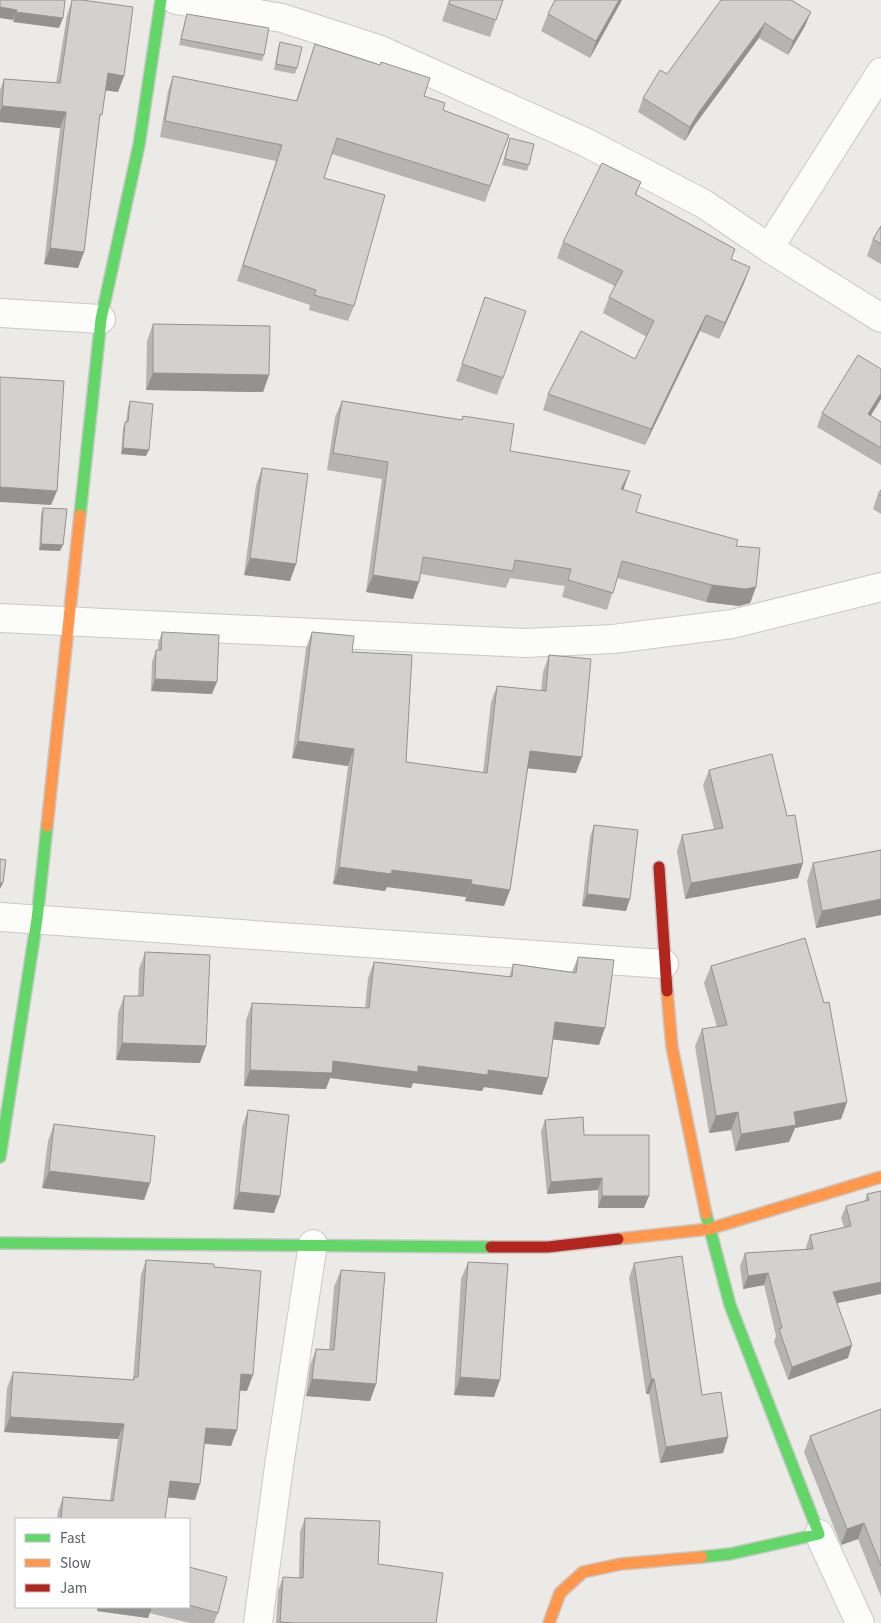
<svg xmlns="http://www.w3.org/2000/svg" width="881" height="1623" font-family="'Source Sans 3',sans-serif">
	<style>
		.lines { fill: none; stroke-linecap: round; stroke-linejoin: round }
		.street-casing { stroke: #c8c9c8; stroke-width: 30 }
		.fast-casing { stroke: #c8c8c8; stroke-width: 14 }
		.slow-casing { stroke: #c8c8c8; stroke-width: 14 }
		.jam-casing { stroke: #c8c8c8; stroke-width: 14 }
		.street { stroke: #fcfcfb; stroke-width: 28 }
		.fast { stroke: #63d668; stroke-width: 11 }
		.slow { stroke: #ff974d; stroke-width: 11 }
		.jam { stroke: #b3261e; stroke-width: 11 }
		.wall { fill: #b5b4b2 }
		.shaded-wall { fill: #949291 }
		.building { fill: #d3d1cf; stroke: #949291 }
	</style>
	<rect width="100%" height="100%" fill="#eceae6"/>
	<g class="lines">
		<!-- street casing -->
		<g class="street-casing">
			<path id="street" d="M176,0l106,18 96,31 207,93 119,62 65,44 112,70
				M769,248l112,-176
				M0,313l101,6
				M0,618l525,25 88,-4 119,-15 149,-37
				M0,917l664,47
				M819,1534l41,89
				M258,1623l21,-157 34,-222"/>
		</g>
		<!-- fast casing -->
		<g class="fast-casing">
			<path id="fast" d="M80,515l21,-196 38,-174 22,-145
				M0,1157l37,-238 10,-93
				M0,1243l491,4
				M702,1557l28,-3 89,-20 -89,-229 -24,-91"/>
		</g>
		<!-- slow casing -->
		<g class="slow-casing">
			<path id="slow" d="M47,826l33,-311
				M667,991l5,56 34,167
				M618,1239l91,-10 172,-52
				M549,1623l11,-30 23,-21 38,-8 81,-7"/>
		</g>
		<!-- jam casing -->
		<g class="jam-casing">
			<path id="jam" d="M659,867l8,124
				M491,1247h57l70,-8"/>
		</g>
		<!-- street -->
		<use href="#street" class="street"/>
		<!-- fast -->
		<use href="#fast" class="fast"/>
		<!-- slow -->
		<use href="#slow" class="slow"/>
		<!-- jam -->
		<use href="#jam" class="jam"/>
	</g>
	<!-- wall -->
	<path class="wall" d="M72,0l52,76 -6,16 -13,-2 -6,33 -15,129 -6,16 -34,-4 16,-136 -60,-6v-32l4,-11 52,4 11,-68z
		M449,0h54l-13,37 -48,-16z
		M622,0l-32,58 -49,-27 7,-17z
		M718,6l87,20 -17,29 -29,-17 -65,88 -9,15 -47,-29 5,-14 24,-24z
		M187,14l77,41 -2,6 -83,-16 6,-25z
		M280,42l17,26 -2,6 -21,-4 4,-22z
		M315,44l109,52 19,14 66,25 -24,67 -153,-48 -8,24 30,128 -6,15 -39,-11 1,-5 -73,-24 39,-120 -116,-24 8,-46 5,-15 123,25z
		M510,138l19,27 -2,6 -25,-6z
		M641,182l-5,13 99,54 -4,10 19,8 -6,16 -25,56 -19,-8 -55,114 -102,-35 5,-16 87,-35 12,-22 -44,-24 6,-16 6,-11 -58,-28 6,-16z
		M881,226v38l-14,-8 6,-17z
		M485,297l18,81 -6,17 -41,-14z
		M153,324l116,51 -6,17 -117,-2 1,-49z
		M881,399l-10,16 10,7v43l-64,-38 5,-14z
		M130,401l16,55 -25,-2 2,-26 2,-6h1l2,-15z
		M342,401l120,19 1,-4 47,35 113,39 13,22 100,34 20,41 -6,16 -11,3 -33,-4 -89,-24 -10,32 -45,-13 3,-11 -55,-8 -4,10 -86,-14 -1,8 -6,17 -47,-7 16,-113 -55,-9 8,-53z
		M262,468l34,96 -6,17 -46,-6 12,-90z
		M881,490v24l-8,-5 5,-15z
		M43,508l17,43 -21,-1 2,-36z
		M162,632l50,62 -61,-3 1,-29 4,-12h2v-7z
		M312,632l40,20 54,110 77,11 8,-71 6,-16 44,5 2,-19 6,-17 27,118 -48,-5 -18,122 -6,16 -39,-5 1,-4 -79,-10 -2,4 -52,-7 15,-118 -56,-8 14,-110z
		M709,770l89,108 -113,21 -8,-48 5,-16 32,-6 -11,-44z
		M594,825l32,86 -44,-5 8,-69z
		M881,850v65l-65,13 -9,-47 6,-18z
		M145,952l55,111 -84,-3 2,-47 6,-17h14l1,-27z
		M578,957l21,88 -46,-6 -11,56 -58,-8 -2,4 -69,-8 -2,5 -81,-10 -4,11 -82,-3 2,-66 6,-17 113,5 3,-30 6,-16 135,15 4,-13 59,8z
		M711,966l136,136 -6,17 -46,9 -6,14 -54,9 -4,-21 -22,3 -14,-87 7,-17 15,-2 -13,-44z
		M248,1110l32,86 -6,17 -41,-4 9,-82z
		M545,1120l39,15 60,73h-46v-18l-51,4 -6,-62z
		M54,1124l96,59 -6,17 -102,-12 6,-47z
		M881,1191l-44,113 11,54 -60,22 -14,-38 2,-6 -12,-51 -21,4 -3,-23 5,-13 61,-4v-2l4,-12 34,-8 -3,-9 5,-12 19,-5 2,-7z
		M146,1260l68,7 33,124h-7l-9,55 -27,-2 -9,56 -27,-3 -3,22h-108l1,-7 5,-15 47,3 8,-61 -114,-7 3,-44 6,-16 120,8 8,-105z
		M468,1262l26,135 -40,-2 7,-116z
		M634,1263l68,132 26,42 -5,16 -63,10 -11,-69h-3l-17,-116z
		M341,1270l35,114 -6,17 -64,-5 4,-30 6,-17 13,1 5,-63z
		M881,1409v188l-23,-58 -17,6 -37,-93 6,-16z
		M305,1518l73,46 58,59h-160l2,-32 5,-14 16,1 1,-46z
		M189,1567l29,46 -4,10h-24l-41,-10 -1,5 -51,-7v-4h92z"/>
	<!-- shaded-wall -->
	<path class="shaded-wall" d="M619,0h3l-32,58 6,-17z
		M0,7l17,3 -4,10 -13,-2z
		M16,12l47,6 -4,10 -46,-6z
		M811,12l-6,14 -17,29 5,-14z
		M765,23l-6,15 -65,88 -9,15 5,-14 9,-15z
		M108,73l16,3 -6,16 -16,-2z
		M2,106l64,6 -6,16 -60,-6v-11z
		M50,248l34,4 -6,16 -34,-4z
		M750,267l-6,16 -25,56 6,-16z
		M706,315l-6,16 -55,114 6,-16z
		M153,373l116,2 -6,17 -117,-2z
		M881,393v6l-18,29 5,-14z
		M123,448l26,2 -3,6 -25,-2z
		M630,471l-6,17 -9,18 6,-17z
		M0,487l57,4 -6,14 -51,-3z
		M41,544l22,1 -3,6 -21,-1z
		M250,558l46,6 -6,17 -46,-6z
		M373,575l46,7 -6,17 -47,-7z
		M712,585l44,2 -6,16 -11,3 -33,-4z
		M155,679l62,3 -5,12 -61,-3z
		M298,741l56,8 -6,17 -56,-8z
		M530,751l52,6 -6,16 -52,-5z
		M803,863l-5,15 -113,21 6,-16z
		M339,867l53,3 80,10 -6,17 -79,-10 -2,4 -52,-7z
		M0,883h3l-3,6z
		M471,884l39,6 -6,16 -39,-5z
		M587,894l43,5 -4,12 -44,-5z
		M881,899v16l-65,13 6,-17z
		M555,1022l50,6 -6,17 -50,-6z
		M122,1043l84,3 -6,17 -84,-3z
		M333,1061l155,9 60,8 -6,17 -58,-8 -2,4 -69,-8 -2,5 -81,-10 -4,11 -82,-3 6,-16z
		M847,1102l-6,17 -46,9 -6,14 -54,9 6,-17 53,-22z
		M738,1112l-7,18 -22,3 7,-17z
		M49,1171l101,12 -6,17 -102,-12z
		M602,1178l-4,12 -51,4 4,-12z
		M239,1192l41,4 -6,17 -41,-4z
		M602,1196h47l-5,12h-46z
		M768,1273l-4,12 -21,4 5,-13z
		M881,1282v12l-52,11 4,-13z
		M852,1345l-4,13 -60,22 4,-13z
		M241,1374l12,1 -6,16 -11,-1z
		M460,1377l40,3 -6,17 -40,-2z
		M312,1379l64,5 -6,17 -64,-5z
		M651,1379h3l-5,15h-3z
		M10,1417l114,7 -6,15 -114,-7z
		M206,1428l31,2 -6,16 -31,-3z
		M728,1437l-5,16 -63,10 6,-16z
		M170,1481l30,3 -5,16 -31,-3z
		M864,1523l-6,16 -17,6 6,-16z
		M98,1607h54l-4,11 -51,-7z"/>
	<!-- building -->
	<path class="building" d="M0,0h65l-2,18 -47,-6 1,-2 -17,-3z
		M72,0h10l51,7 -9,69 -16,-3 -6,42 -2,-1 -16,138 -34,-4 16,-136 -64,-6 2,-27 56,4z
		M450,0h53l-7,20 -47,-16z
		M555,0h64l-23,41 -48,-27z
		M721,0h70l20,12 -18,29 -28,-18 -66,89 -9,15 -47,-29 17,-28 7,4z
		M187,14l82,14 -5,27 -83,-16z
		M280,42l22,5 -5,21 -21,-4z
		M315,44l65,21 1,-3 49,16 -6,18 21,7 -2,7 66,25 -19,51 -153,-48 -13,40 61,17 -31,111 -40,-11 2,-5 -73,-25 39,-120 -117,-24 8,-45 124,25z
		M510,138l24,6 -5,21 -24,-6z
		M602,163l39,19 -6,12 100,55 -4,10 19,8 -25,56 -19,-8 -55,114 -103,-35 33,-63 54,28 19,-38 -45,-24 14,-26 -60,-29z
		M881,226v18l-8,-5z
		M485,297l41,14 -23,67 -41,-14z
		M153,324l117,2 -1,49 -116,-2z
		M858,355l23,14v24l-13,21 13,8v26l-59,-35z
		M0,377l64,4 -7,110 -57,-4z
		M130,401l23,3 -4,46 -26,-2 2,-26h3z
		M342,401l120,19 1,-4 51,8 -4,27 120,20 -9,18 20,6 -5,17 102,28 -2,6 24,2 -4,39 -11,2 -33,-4 -90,-24 -9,32 -45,-13 3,-11 -56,-9 -2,11 -90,-14 -4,25 -46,-7 15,-113 -55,-9z
		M262,468l46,6 -12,90 -46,-6z
		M881,490v6l-3,-2z
		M43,508l24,1 -4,36 -22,-1z
		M162,632l57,3 -2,47 -62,-3 1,-29h5z
		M312,632l42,4 -2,16 60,3 -6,107 81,11 10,-87 49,5 3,-36 42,4 -9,98 -52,-6 -20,139 -39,-6 1,-4 -80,-10 -1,4 -52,-7 15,-118 -56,-8z
		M772,754l15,62 8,-1 8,48 -112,20 -9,-48 41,-7 -14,-58z
		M594,825l44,5 -8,69 -43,-5z
		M881,850v49l-59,12 -9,-48z
		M0,859l6,1 -3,23h-3z
		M805,938l19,65 5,-1 18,100 -53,10 2,13 -55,9 -3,-22 -22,4 -14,-87 25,-4 -16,-59z
		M145,952l65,3 -4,91 -84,-3 2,-47h19z
		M578,957l36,3 -9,68 -50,-6 -7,56 -60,-8v5l-70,-9v6l-85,-11 -1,12 -82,-3 2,-67 117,5 5,-46 138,15 1,-13 63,9z
		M248,1110l41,5 -9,81 -41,-4z
		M583,1117l1,18h65v61h-47v-18l-51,4 -6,-62z
		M54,1124l101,12 -5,47 -101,-12z
		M881,1191v91l-48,10 19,53 -60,22 -13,-38 3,-1 -14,-55 -20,3 -3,-23 68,-4 -3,-14 41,-9 -5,-20 23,-6 -2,-6z
		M682,1256l20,139 19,-3 7,45 -62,10 -12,-68h-3l-17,-116z
		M146,1260l68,4v3l47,4 -8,104 -12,-1 -4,56 -31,-2 -6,56 -30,-3 -5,38h-104l2,-22 50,4 11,-77 -114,-7 3,-45 121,8v-3h4z
		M468,1262l40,2 -8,116 -40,-3z
		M341,1270l44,3 -9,111 -64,-5 4,-30 18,1z
		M881,1409v157l-17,-43 -17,6 -37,-93z
		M305,1518l75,3 -2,43 65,9 -7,50h-141l-15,-1 3,-45 20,1z
		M189,1567l38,10 -9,36 -29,-8z"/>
	<!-- legend -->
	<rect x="15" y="1518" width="175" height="90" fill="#ffffff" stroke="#bebfc1"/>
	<rect x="25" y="1534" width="25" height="8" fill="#63d668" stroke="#bebfc1"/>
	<text x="60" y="1543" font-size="15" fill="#5c6064">Fast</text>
	<rect x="25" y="1559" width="25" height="8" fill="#ff974d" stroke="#bebfc1"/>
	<text x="60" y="1568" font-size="15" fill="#5c6064">Slow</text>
	<rect x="25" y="1584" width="25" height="8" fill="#b3261e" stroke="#bebfc1"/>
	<text x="60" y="1593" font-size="15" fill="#5c6064">Jam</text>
</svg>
